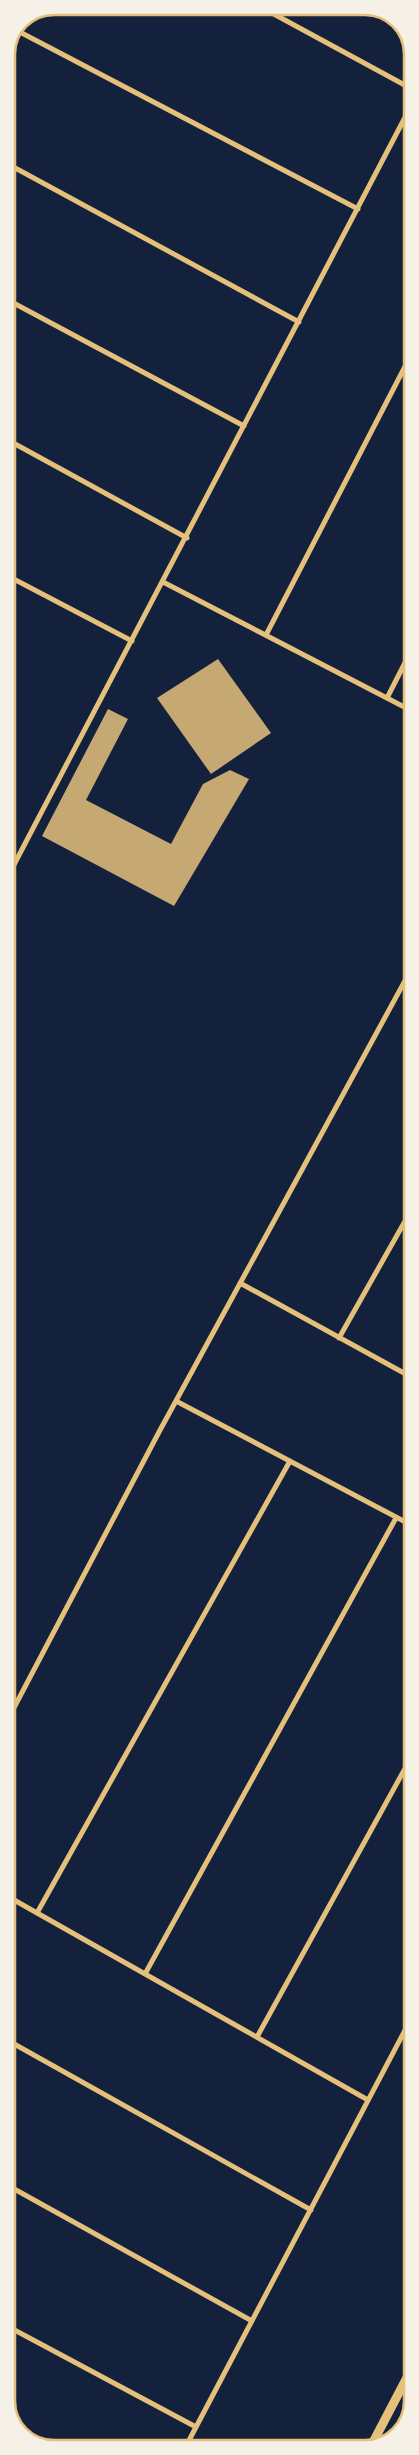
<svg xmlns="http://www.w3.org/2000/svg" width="419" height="2455" font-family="'Golos Text',sans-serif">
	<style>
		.building { fill: #c6a872 }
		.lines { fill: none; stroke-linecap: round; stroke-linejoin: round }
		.minor { stroke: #e5c07b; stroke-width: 5 }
		.tertiary { stroke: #e5c07b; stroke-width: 9 }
		.rim { fill: none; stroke: #e5c07b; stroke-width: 2.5 }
	</style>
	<rect width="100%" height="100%" fill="#14213d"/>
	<!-- building -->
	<path class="building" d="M218,659l53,74 -60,41 -54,-76z
		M108,709l20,10 -42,81 85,44 32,-60 27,-14 19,9 -75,127 -132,-70z"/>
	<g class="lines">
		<!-- minor -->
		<path class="minor" d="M259,6l153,83
			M16,30l342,179
			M6,163l293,159
			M6,299l238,127
			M6,439l181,99
			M6,575l126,66
			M163,582l249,129
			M6,589l6,-11
			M266,635l146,-282
			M387,698l25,-49
			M6,880l406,-776
			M240,1283l173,95
			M339,1338l74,-131
			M176,1401l237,125
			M7,1721l152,-289 254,-466
			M7,1896l361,204
			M37,1913l253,-452
			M145,1974l251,-456
			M257,2037l156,-283
			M7,2040l304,170
			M7,2185l245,136
			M7,2326l189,101
			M185,2448l228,-433"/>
		<!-- tertiary -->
		<path class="tertiary" d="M370,2448l43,-82"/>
	</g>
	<!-- crop -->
	<path d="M0 0H419V2455H0ZM54 15H365A39 39 0 0 1 404 54V2401A39 39 0 0 1 365 2440H54A39 39 0 0 1 15 2401V54A39 39 0 0 1 54 15Z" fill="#f6f1e7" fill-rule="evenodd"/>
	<path class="rim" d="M54 15H365A39 39 0 0 1 404 54V2401A39 39 0 0 1 365 2440H54A39 39 0 0 1 15 2401V54A39 39 0 0 1 54 15Z"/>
</svg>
